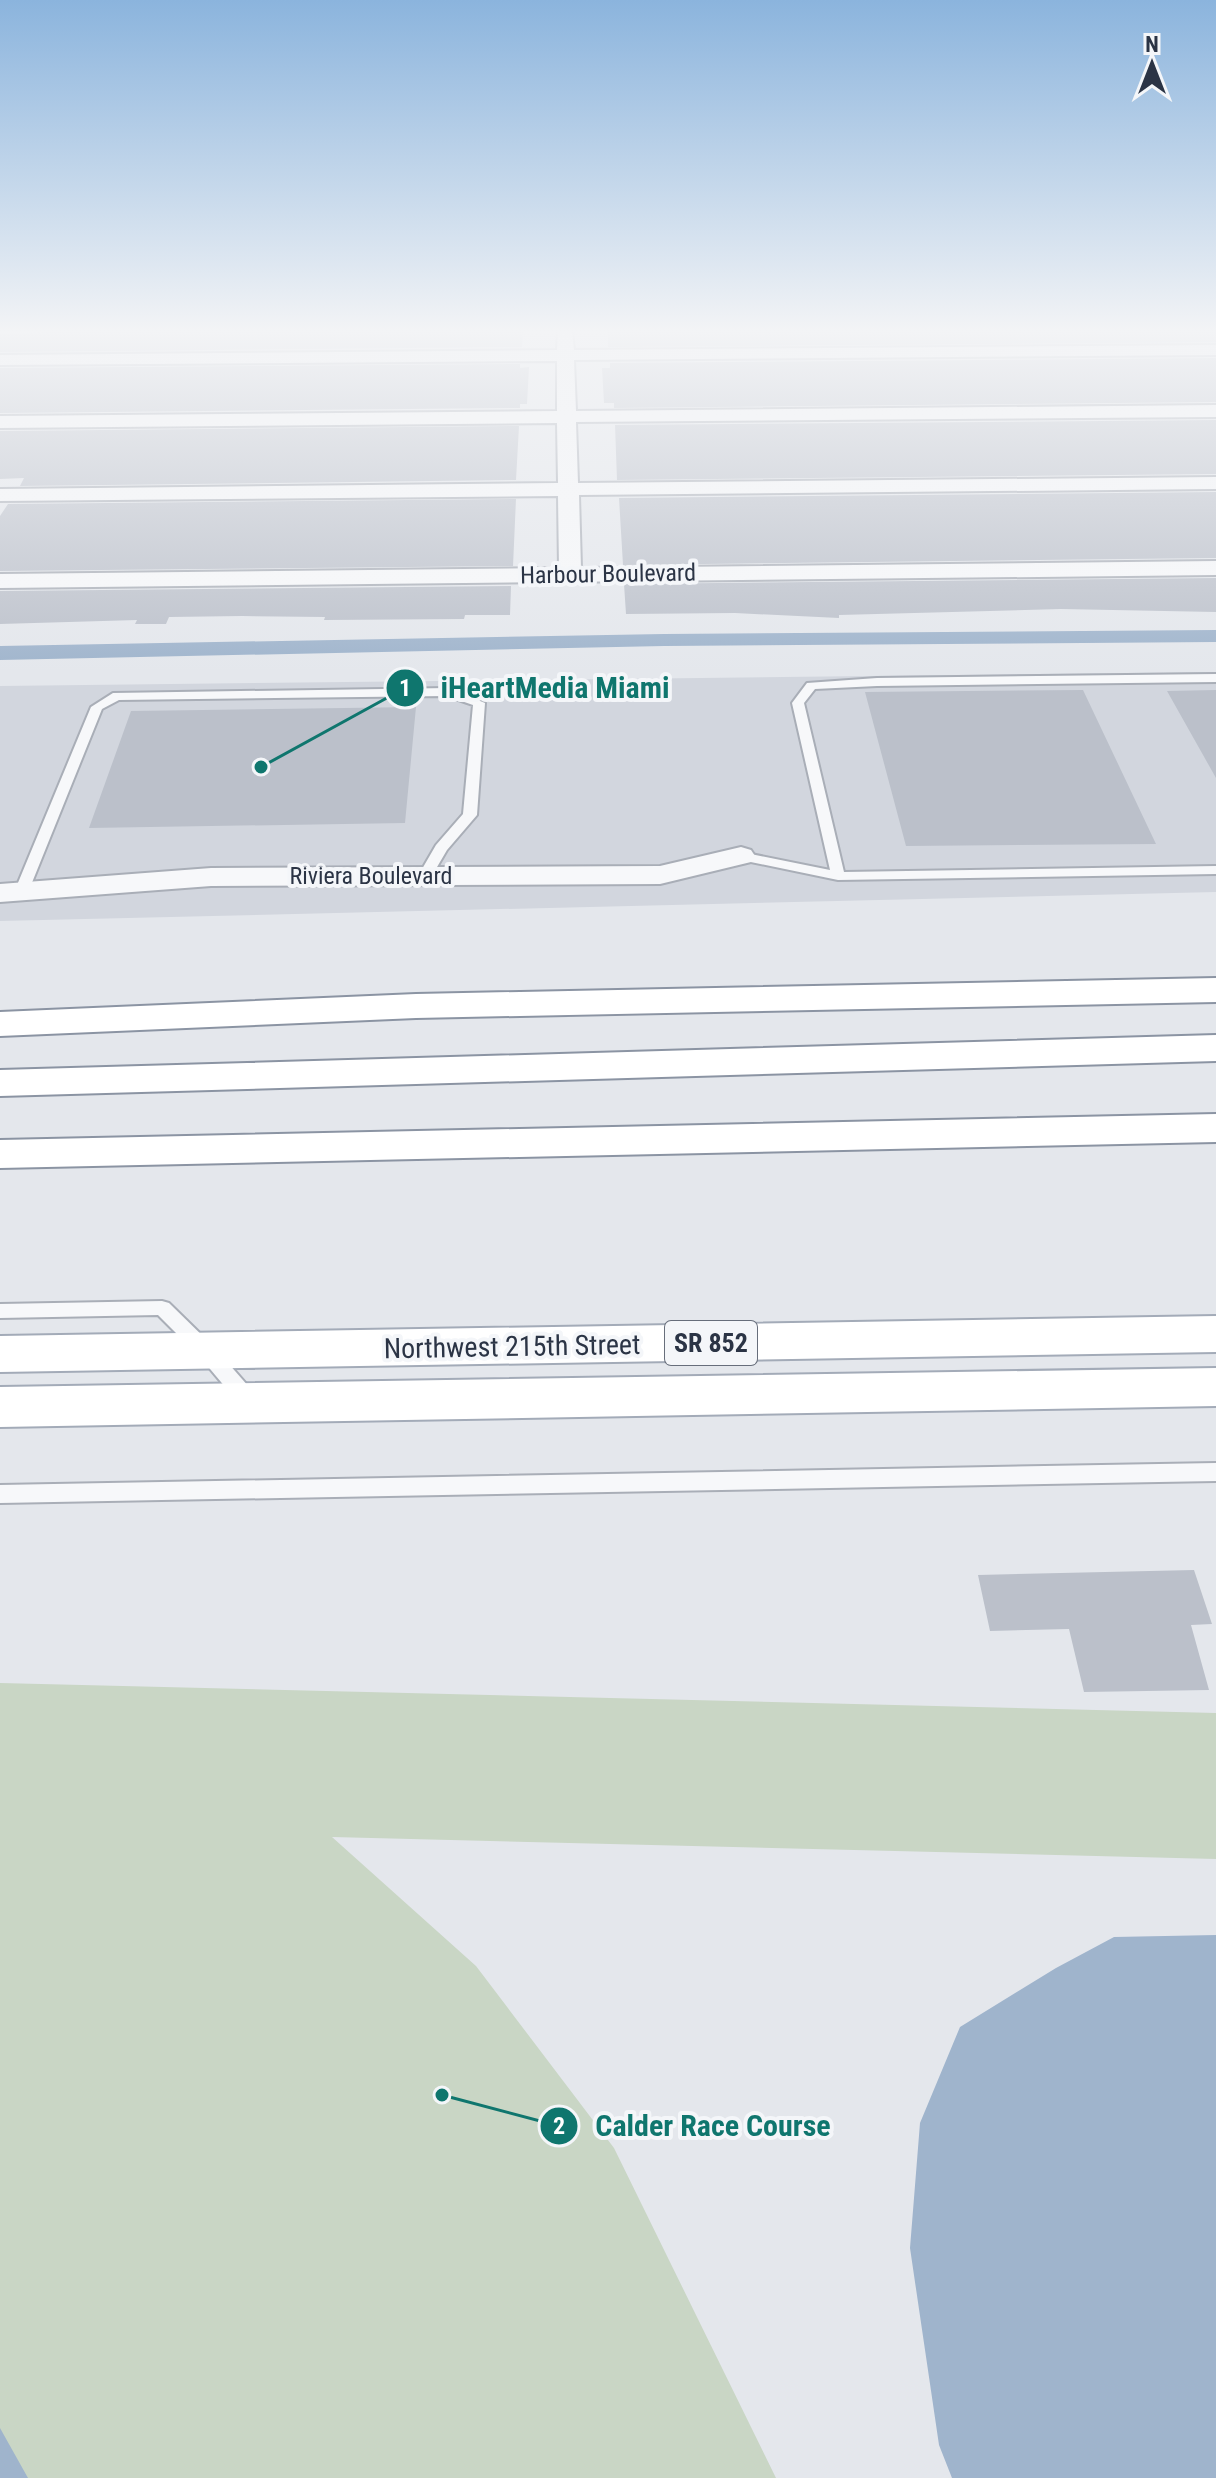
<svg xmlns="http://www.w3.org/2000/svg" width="1216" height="2478" font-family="'Roboto Condensed',sans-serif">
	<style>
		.built { fill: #d2d6de }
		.green { fill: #c9d6c5 }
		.water { fill: #9fb4cc }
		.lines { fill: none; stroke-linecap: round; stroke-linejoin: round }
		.canal { fill: #9fb4cc; fill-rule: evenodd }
		.building { fill: #bbc0ca }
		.service-casing { stroke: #a9aeb7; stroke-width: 4 }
		.minor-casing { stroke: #a9aeb7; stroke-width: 4 }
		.primary-casing { stroke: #a3abb8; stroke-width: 4 }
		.motorway-casing { stroke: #8b94a3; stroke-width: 4 }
		.service { fill: #f7f8fa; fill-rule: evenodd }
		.minor { fill: #f7f8fa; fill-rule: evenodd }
		.primary { fill: #fff; fill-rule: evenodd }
		.motorway { fill: #fff; fill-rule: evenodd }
		.labels { text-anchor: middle; stroke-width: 8; stroke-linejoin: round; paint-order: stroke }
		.far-street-label { font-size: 24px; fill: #2b3445; stroke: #f4f6f9 }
		.shield { fill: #f4f6f9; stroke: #676e7b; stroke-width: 2 }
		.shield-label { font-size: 26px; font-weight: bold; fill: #2b3445 }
		.street-label { font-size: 28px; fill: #2b3445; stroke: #f4f6f9 }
		.leader { fill: none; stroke: #0f766e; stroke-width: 3 }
		.callout-dot { fill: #0f766e; stroke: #f4f6f9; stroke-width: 3 }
		.mark-label { font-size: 24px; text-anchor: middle; font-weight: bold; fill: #fff }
		.callout-label { font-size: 30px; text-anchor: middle; font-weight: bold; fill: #0f766e; stroke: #f4f6f9; stroke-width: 8; stroke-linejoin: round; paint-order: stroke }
	</style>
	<rect width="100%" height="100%" fill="#e4e7ec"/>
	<!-- built -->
	<path class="built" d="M1216,672v220l-1216,29v-235z"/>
	<!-- green -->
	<path class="green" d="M0,1683l1216,30v146l-884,-22 144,129 138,182 162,330h-776z"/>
	<!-- water -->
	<path class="water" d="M1216,1935v543h-264l-13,-33 -29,-197 10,-125 40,-96 96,-59 58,-31z
		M0,2428l28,50h-28z"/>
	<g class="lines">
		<!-- canal -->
		<path class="canal" d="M1216,630v12l-552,4 -664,14v-14l664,-12z"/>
	</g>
	<!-- building -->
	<path class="building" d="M523,330l-1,17 -522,5v-18l50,-2z
		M608,330h608v12l-608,5z
		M1216,358v44l-602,6v-5h-10l-2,-35h8v-5z
		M520,364v4l9,-1 -2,37h-7v4l-520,5v-45z
		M1216,420v54l-599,6 -2,-55z
		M519,426l-3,54 -496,6 4,-8 -24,1v-48z
		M1216,492v66l-593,7 -4,-67z
		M516,499l-3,67 -513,5v-55l8,-12z
		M1216,578v34l-155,-3 -222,6v3l-104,-5 -109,1 -2,-30z
		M511,586l-1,29h-45l-1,4 -140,1 1,-3 -83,-1 -73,1 -3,7h-31l2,-4 -137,4v-33z
		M1083,690l73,154 -250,2 -41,-154z
		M1216,690v88l-49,-87z
		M416,707l-11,116 -316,5 42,-117z
		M1194,1570l18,54 -21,1 18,65 -125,2 -15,-63 -79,2 -12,-56z"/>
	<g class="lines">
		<!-- service casing -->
		<g class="service-casing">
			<path id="service" d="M1216,674v8l-339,4 -62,3 -11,14 40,169 372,-6v8l-378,6 -97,-20 -7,-4 7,-4 89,18 -38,-167 15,-20 70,-5z
				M448,688l37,15 -8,112 -30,35 -17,29 -5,1 -7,-4 18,-31 27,-31 10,-109 -26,-9 -328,4 -17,9 -73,181 -7,4 -7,-4 76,-183 22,-14z
				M162,1301l7,2 45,44 42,48 3,6 -3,6 -7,2 -7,-2 -42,-50 -42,-42 -158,3v-14z
				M1216,1463v18l-1216,22v-18z"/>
		</g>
		<!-- minor casing -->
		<g class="minor-casing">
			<path id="minor" d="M558,330h14l2,20 642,-5v10l-642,5 2,51 640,-6v12l-640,5 2,61 638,-6v12l-637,6 2,73 635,-7v14l-1216,13v-14l559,-6 -1,-72 -558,5v-12l558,-6 -1,-60 -557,5v-12l557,-5v-50l-557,4v-10l557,-5z
				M741,847l10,3 4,6 -4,6 -91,22 -449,2 -211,16v-18l211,-16 449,-2z"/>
		</g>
		<!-- primary casing -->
		<g class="primary-casing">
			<path id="primary" d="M1216,1316v36l-1216,20v-36z
				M1216,1368v38l-1216,21v-40z"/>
		</g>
		<!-- motorway casing -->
		<g class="motorway-casing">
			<path id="motorway" d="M1216,978v24l-800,16 -416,18v-24l416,-18z
				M1216,1035v26l-1216,35v-26z
				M1216,1114v28l-1216,26v-28z"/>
		</g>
		<!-- service -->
		<use href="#service" class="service"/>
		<!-- minor -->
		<use href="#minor" class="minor"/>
		<!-- primary -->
		<use href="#primary" class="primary"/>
		<!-- motorway -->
		<use href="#motorway" class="motorway"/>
	</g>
	<!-- sky -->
	<linearGradient id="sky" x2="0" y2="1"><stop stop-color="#8bb4dd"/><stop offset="0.49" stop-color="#f3f4f6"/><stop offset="1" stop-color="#f3f4f6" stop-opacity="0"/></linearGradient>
	<rect width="1216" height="676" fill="url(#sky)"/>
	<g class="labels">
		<!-- far-street labels -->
		<g class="far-street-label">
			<text transform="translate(608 574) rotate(-1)" y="8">Harbour Boulevard</text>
			<text x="371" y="884">Riviera Boulevard</text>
		</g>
		<!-- shield labels -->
		<rect class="shield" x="665" y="1321" width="92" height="44" rx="6"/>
		<g class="shield-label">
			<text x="711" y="1352">SR 852</text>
		</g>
		<!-- street labels -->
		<g class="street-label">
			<text transform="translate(512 1346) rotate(-1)" y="10">Northwest 215th Street</text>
		</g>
	</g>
	<!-- callouts -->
	<path class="leader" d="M261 767L405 688M442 2095L559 2126"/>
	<g class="callout-dot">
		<circle cx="261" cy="767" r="8"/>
		<circle cx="442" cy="2095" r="8"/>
		<circle cx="405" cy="688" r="20"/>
		<circle cx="559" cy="2126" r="20"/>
	</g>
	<g class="mark-label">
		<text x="405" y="696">1</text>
		<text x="559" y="2134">2</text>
	</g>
	<g class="callout-label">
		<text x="555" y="698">iHeartMedia Miami</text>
		<text x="713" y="2136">Calder Race Course</text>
	</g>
	<!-- north arrow -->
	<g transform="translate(1152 64)" stroke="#f4f6f9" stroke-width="6" paint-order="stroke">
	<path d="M0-6L14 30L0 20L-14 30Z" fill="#2b3445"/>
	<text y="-12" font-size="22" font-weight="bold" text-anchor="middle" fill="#2b3445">N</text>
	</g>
</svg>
